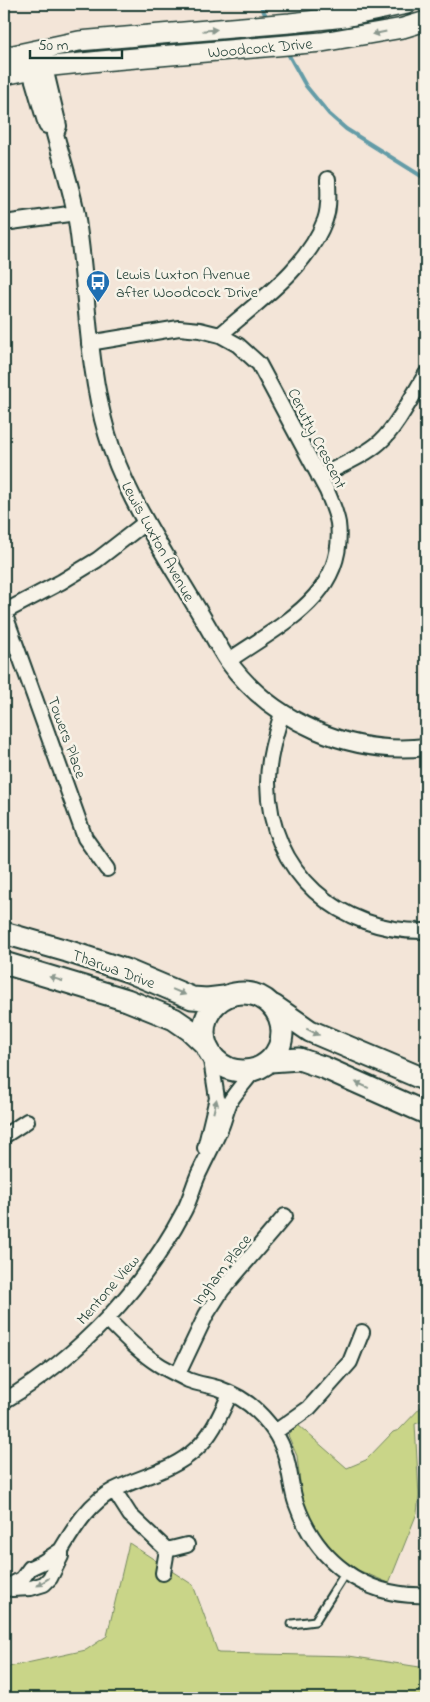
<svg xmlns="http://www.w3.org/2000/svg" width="430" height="1702" font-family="'Indie Flower',sans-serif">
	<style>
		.green { fill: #c9d588; stroke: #74895e }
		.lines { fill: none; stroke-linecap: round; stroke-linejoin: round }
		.stream { stroke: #649ca7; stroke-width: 4 }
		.service-casing { stroke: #1f3d34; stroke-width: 11 }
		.minor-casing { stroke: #1f3d34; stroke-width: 18 }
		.tertiary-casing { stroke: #1f3d34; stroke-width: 20 }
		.secondary-casing { stroke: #1f3d34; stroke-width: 22 }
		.primary-casing { stroke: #1f3d34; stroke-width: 25 }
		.service { stroke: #f7f3e8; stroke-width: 7 }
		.minor { stroke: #f7f3e8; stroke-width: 14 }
		.tertiary { stroke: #f7f3e8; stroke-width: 16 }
		.secondary { stroke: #f7f3e8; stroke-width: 19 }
		.primary { stroke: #f7f3e8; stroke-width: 21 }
		.oneway { fill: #8b988e }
		.labels { text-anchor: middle; stroke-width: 5; stroke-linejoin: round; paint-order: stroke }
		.street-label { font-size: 16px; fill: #1f3d34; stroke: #f7f3e8 }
		.poi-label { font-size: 16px; fill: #1f3d34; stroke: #f7f3e8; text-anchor: start }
	</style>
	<rect width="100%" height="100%" fill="#f3e5d8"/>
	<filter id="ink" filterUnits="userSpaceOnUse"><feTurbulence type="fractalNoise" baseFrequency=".02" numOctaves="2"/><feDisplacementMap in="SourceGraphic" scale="10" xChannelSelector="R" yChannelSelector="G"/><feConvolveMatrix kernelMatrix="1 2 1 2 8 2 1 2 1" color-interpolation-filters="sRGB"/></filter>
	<g filter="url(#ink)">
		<!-- green -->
		<path class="green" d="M426,1402v18l-11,4 4,72 -2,17 -28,70 -31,-13 -21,-15 -22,-27 -13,-28 -5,-44 -9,-21 10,-10 49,43 19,-8 27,-28 6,-2z
			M129,1543l64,42 25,68 131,3 77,12v30h-422v-30l82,-18 21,-14z"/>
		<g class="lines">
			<!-- stream -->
			<path class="stream" d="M260,4l8,16
				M287,52l19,34 23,28 17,15 80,50"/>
			<!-- service casing -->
			<g class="service-casing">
				<path id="service" d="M292,1624l23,-3 31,-49"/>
			</g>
			<!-- minor casing -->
			<g class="minor-casing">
				<path id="minor" d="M4,223l72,-10
					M220,335c37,-33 87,-66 105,-115 5,-13 3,-28 3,-41
					M89,343l90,-15 21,2 20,5 18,10 21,19 68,127c4,10 9,21 11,32 9,73 -60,103 -110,138
					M319,477c20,-11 44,-20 61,-35 16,-14 34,-49 46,-68
					M4,612l81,226 22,31
					M4,612l57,-30 36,-22 49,-38
					M282,713c-7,23 -14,46 -14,70 1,89 71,150 158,148
					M4,1136l23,-15
					M205,1148l12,-50 -7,-44
					M107,1319c15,15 33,34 51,45 9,6 21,11 30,16 10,4 20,5 30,8 14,5 28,12 39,23 16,15 27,33 31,55 3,12 4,26 8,37 20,58 69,95 130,92
					M178,1374l28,-59 16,-25 63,-74
					M4,1401c76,-45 139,-112 180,-190 7,-13 10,-29 17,-42 7,-15 15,-29 21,-44 3,-8 5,-18 9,-25 7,-11 16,-20 23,-30
					M275,1432l34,-24 41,-46 12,-30
					M114,1490l16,25 37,35
					M163,1573l4,-23 20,-5
					M4,1587l8,2 19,-1 13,-4 6,-6 11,-22v-6c14,-23 28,-47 53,-60 27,-14 59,-19 82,-41 17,-15 25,-36 34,-55
					M7,1587l15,-8 8,-11 13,-6 18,-12"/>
			</g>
			<!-- tertiary casing -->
			<g class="tertiary-casing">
				<path id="tertiary" d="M41,55l17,71 -3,8c7,26 16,53 21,80 12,73 10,148 31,220 14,49 42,94 68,138 13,21 25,41 37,62 5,9 10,18 16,27 44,61 124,95 198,86
					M27,57l20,68"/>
			</g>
			<!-- secondary casing -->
			<g class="secondary-casing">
				<path id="secondary" d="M4,57l75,-16 211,-18 55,-6 62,-13
					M4,75l39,-8 58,-6 221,-19 81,-14 23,-7"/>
			</g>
			<!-- primary casing -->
			<g class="primary-casing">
				<path id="primary" d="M4,933l63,18 61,20 64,27 15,1 17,-2
					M4,963l123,37 47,19 16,11 16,15
					M204 1032a39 39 0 1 1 78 0a39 39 0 1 1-78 0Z
					M274,1006l36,25 116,49
					M270,1061l29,-2 26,9 101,45"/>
			</g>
			<!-- service -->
			<use href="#service" class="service"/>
			<!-- minor -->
			<use href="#minor" class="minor"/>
			<!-- tertiary -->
			<use href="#tertiary" class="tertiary"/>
			<!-- secondary -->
			<use href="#secondary" class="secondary"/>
			<!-- primary -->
			<use href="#primary" class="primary"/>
		</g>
		<!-- one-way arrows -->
		<defs><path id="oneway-solid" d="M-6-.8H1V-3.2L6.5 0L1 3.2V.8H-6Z" transform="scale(1.25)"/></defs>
		<g class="oneway">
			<use href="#oneway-solid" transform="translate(210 30) rotate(-5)"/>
			<use href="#oneway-solid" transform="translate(379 33) rotate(169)"/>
			<use href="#oneway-solid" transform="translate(56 979) rotate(-163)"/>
			<use href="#oneway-solid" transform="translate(179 992) rotate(23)"/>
			<use href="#oneway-solid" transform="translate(313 1032) rotate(26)"/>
			<use href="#oneway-solid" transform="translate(362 1085) rotate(-156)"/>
			<use href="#oneway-solid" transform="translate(215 1106) rotate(-77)"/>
			<use href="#oneway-solid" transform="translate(43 1582) rotate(147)"/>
		</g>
	</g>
	<!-- icons -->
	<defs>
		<g id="bus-pin" transform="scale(1.25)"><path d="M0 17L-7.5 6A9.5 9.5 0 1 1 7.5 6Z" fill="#1f6fb2" stroke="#f7f3e8"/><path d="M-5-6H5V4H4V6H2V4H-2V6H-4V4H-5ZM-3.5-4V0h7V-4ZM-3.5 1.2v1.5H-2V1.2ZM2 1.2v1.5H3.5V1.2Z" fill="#fff"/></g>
	</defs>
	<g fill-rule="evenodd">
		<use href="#bus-pin" x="98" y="282"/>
	</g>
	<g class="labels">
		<!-- street labels -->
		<g class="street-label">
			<text transform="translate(260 47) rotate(-5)" y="6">Woodcock Drive</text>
			<text transform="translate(318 438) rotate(63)" y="6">Cerutty Crescent</text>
			<text transform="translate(159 541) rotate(61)" y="6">Lewis Luxton Avenue</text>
			<text transform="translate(68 737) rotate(70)" y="6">Towers Place</text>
			<text transform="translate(114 968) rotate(20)" y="6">Tharwa Drive</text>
			<text transform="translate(221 1269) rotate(-52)" y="6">Ingham Place</text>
			<text transform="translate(107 1289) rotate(-49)" y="6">Mentone View</text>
		</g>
		<!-- poi labels -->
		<g class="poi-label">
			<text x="116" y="279">Lewis Luxton Avenue<tspan x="116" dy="18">after Woodcock Drive</tspan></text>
		</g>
	</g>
	<!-- margin -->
	<rect width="430" height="1702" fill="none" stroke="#f7f3e8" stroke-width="20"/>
	<rect x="10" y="10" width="410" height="1682" fill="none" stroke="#1f3d34" stroke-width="2" filter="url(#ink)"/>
	<!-- scale -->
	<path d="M30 50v8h92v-8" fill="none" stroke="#1f3d34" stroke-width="2.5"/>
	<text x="38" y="50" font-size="15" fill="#1f3d34" stroke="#f7f3e8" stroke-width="4" paint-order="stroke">50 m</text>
</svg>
